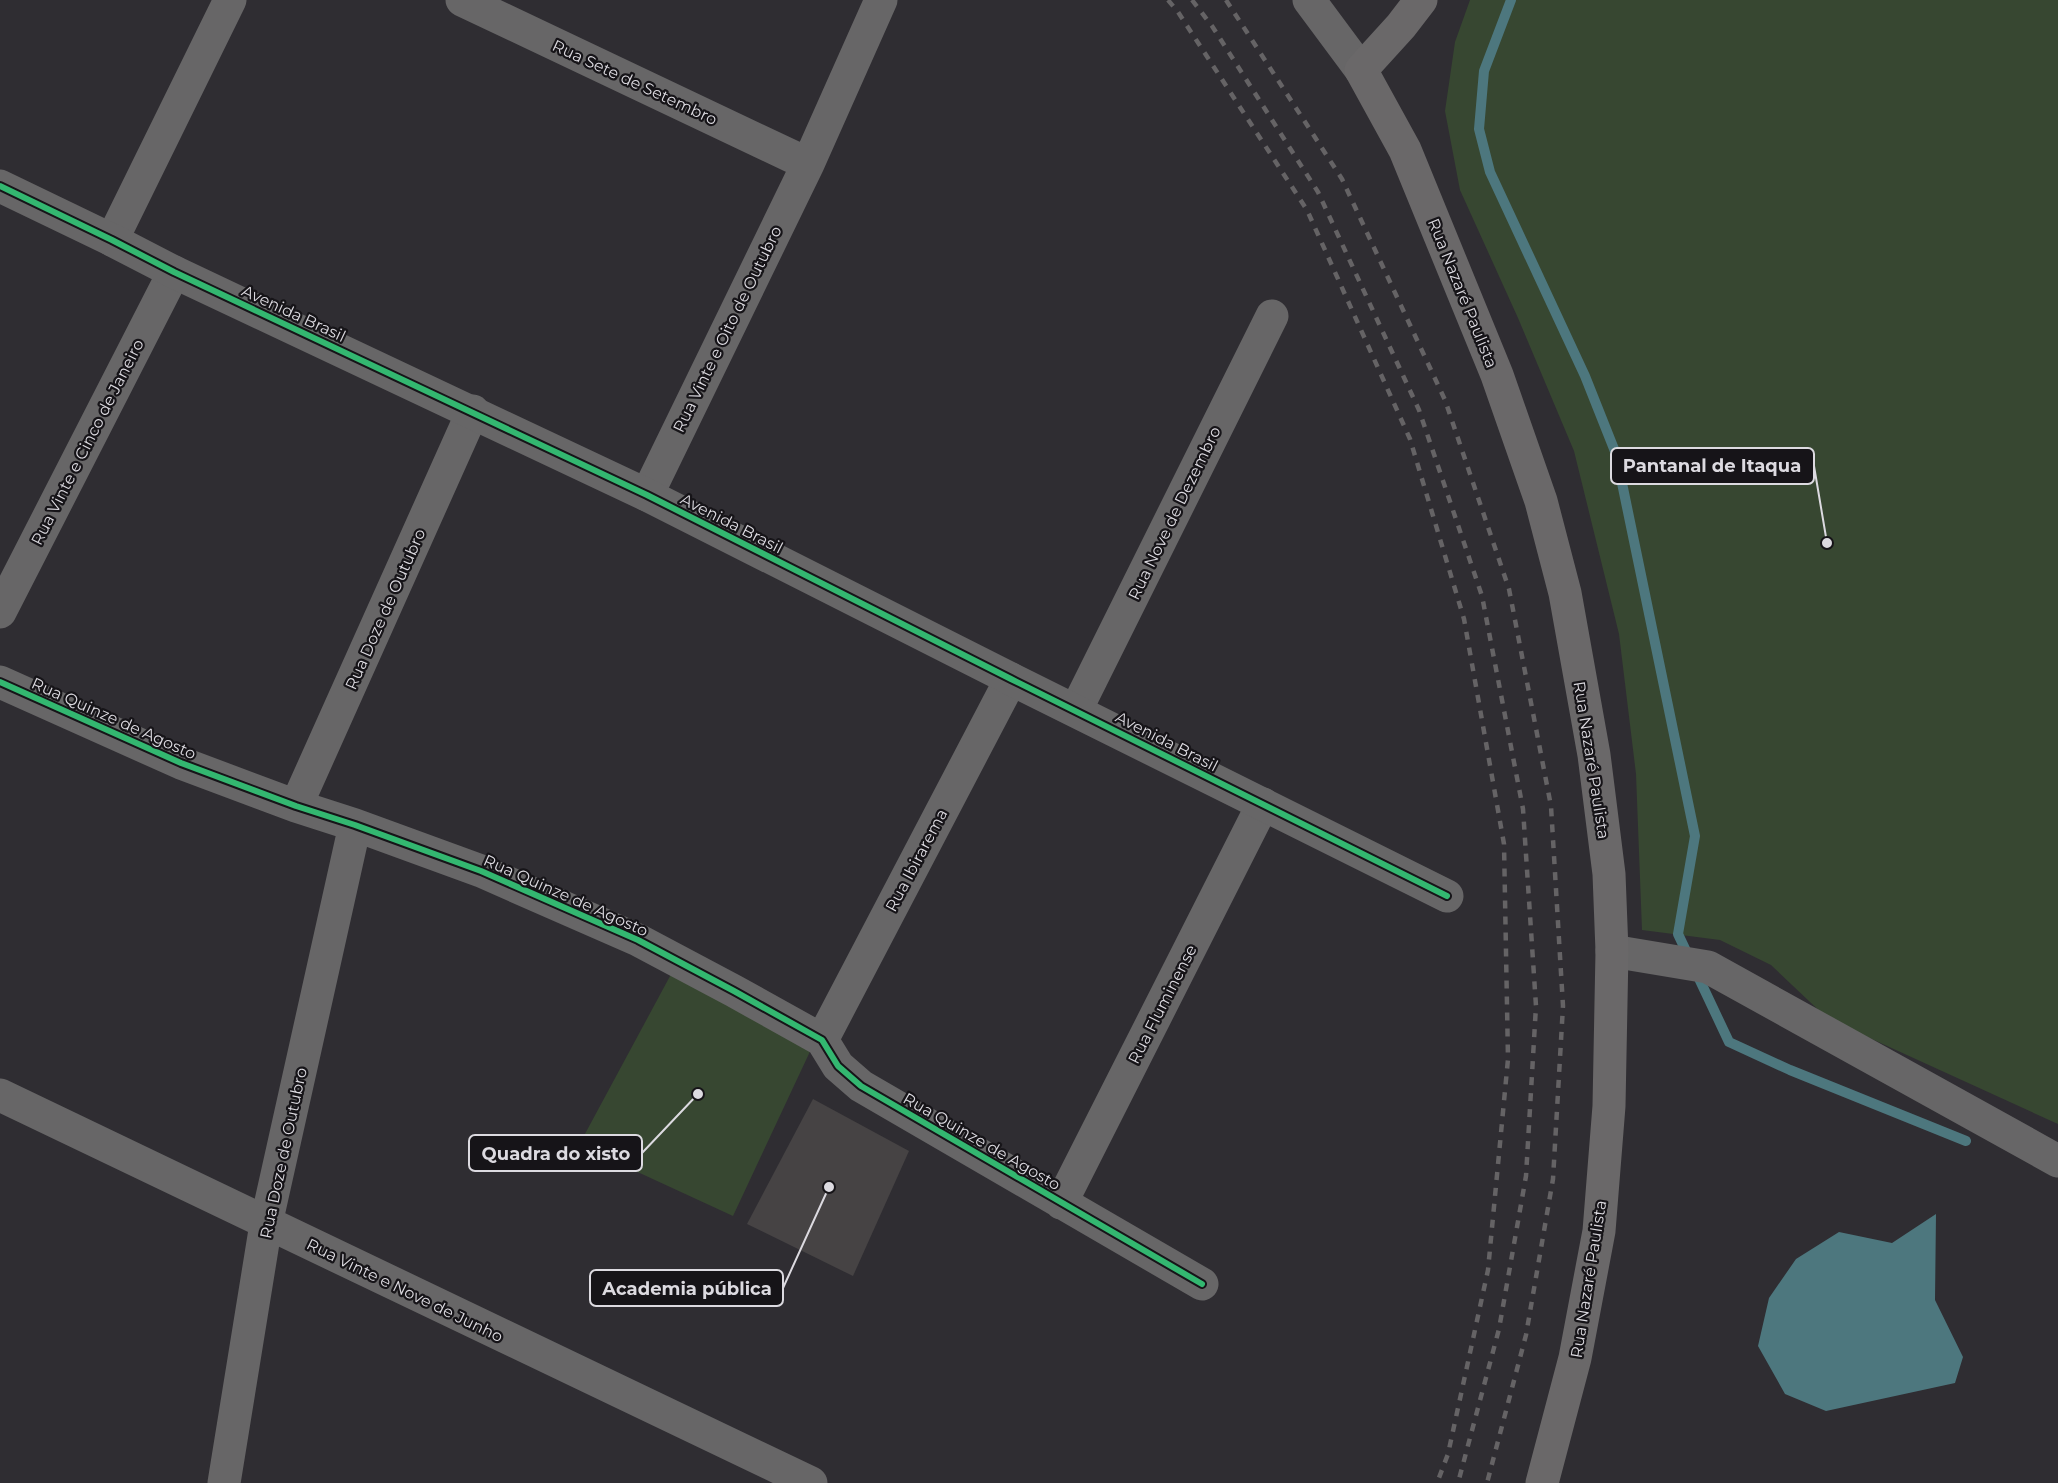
<svg xmlns="http://www.w3.org/2000/svg" width="2058" height="1483" font-family="Montserrat,sans-serif">
	<style>
		.green { fill: #374731 }
		.water { fill: #4d777e }
		.lines { fill: none; stroke-linecap: round; stroke-linejoin: round }
		.stream { stroke: #4d777e; stroke-width: 10 }
		.building { fill: #464344 }
		.minor { stroke: #676667; stroke-width: 33 }
		.tertiary { stroke: #676667; stroke-width: 33 }
		.secondary { stroke: #6a6869; stroke-width: 33 }
		.rail { stroke: #656365; stroke-width: 4.5; stroke-dasharray: 8 8; stroke-linecap: butt }
		.cycleway-casing { stroke: #161418; stroke-width: 10 }
		.cycleway { stroke: #33b770; stroke-width: 6 }
		.labels { text-anchor: middle; stroke-width: 4.5; stroke-linejoin: round; paint-order: stroke }
		.street-label { font-size: 16px; fill: #dcdae0; stroke: #161418 }
		.leader { fill: none; stroke: #dcdae0; stroke-width: 2 }
		.callout-dot { fill: #dcdae0; stroke: #161418; stroke-width: 2 }
		.callout { fill: #161418; stroke: #dcdae0; stroke-width: 2 }
		.callout-label { font-size: 18px; text-anchor: middle; font-weight: bold; fill: #dcdae0 }
	</style>
	<rect width="100%" height="100%" fill="#2f2d32"/>
	<!-- green -->
	<path class="green" d="M1470,0h588v1124l-230,-105 -57,-54 -51,-25 -78,-10 -6,-156 -17,-140 -45,-183 -56,-133 -58,-128 -15,-79 10,-69z
		M676,965l138,78 -81,173 -154,-71z"/>
	<!-- water -->
	<path class="water" d="M1936,1214l-1,86 28,57 -8,26 -129,28 -41,-17 -27,-48 11,-48 27,-39 43,-27 53,11z"/>
	<g class="lines">
		<!-- stream -->
		<path class="stream" d="M1511,0l-27,71 -5,58 11,43 95,204 31,78 79,382 -17,98 51,108 61,28 176,71"/>
	</g>
	<!-- building -->
	<path class="building" d="M813,1099l96,52 -56,125 -106,-52z"/>
	<g class="lines">
		<!-- minor -->
		<path class="minor" d="M462,0l346,164
			M1309,0l52,70
			M112,240l118,-240
			M647,495l161,-331 73,-164
			M0,612l174,-340
			M0,682l181,81 115,43 59,19 126,46 157,69 96,51 88,49 16,26 23,20 341,198
			M1076,710l196,-394
			M296,806l177,-395
			M1612,951l96,16 350,194
			M822,1040l189,-361
			M0,1095l811,388
			M1061,1203l202,-399
			M224,1483l42,-259 89,-399"/>
		<!-- tertiary -->
		<path class="tertiary" d="M0,186l112,54 62,32 473,223 364,184 436,217"/>
		<!-- secondary -->
		<path class="secondary" d="M1421,0l-20,26 -40,44 44,80 92,225 44,126 24,92 29,162 15,119 3,77 -3,155 -10,125 -24,127 -33,125"/>
		<!-- rail -->
		<path class="rail" d="M1168,0l10,12 129,198 103,229 54,180 40,225 4,215 -20,211 -40,184 -11,29
			M1192,0l20,26 106,166 101,218 63,186 41,213 13,197 -10,170 -27,153 -41,154
			M1226,0l116,179 103,221 64,189 42,217 12,200 -10,173 -27,156 -39,148"/>
		<!-- cycleway casing -->
		<g class="cycleway-casing">
			<path id="cycleway" d="M0,186l112,54 62,32 473,223 364,184 436,217
				M0,682l181,81 115,43 59,19 126,46 157,69 96,51 88,49 16,26 23,20 341,198"/>
		</g>
		<!-- cycleway -->
		<use href="#cycleway" class="cycleway"/>
	</g>
	<g class="labels">
		<!-- street labels -->
		<g class="street-label">
			<text transform="translate(635 82) rotate(25)" y="6">Rua Sete de Setembro</text>
			<text transform="translate(1463 293) rotate(68)" y="6">Rua Nazaré Paulista</text>
			<text transform="translate(294 313) rotate(25)" y="6">Avenida Brasil</text>
			<text transform="translate(727 329) rotate(-64)" y="6">Rua Vinte e Oito de Outubro</text>
			<text transform="translate(87 442) rotate(-63)" y="6">Rua Vinte e Cinco de Janeiro</text>
			<text transform="translate(1174 513) rotate(-64)" y="6">Rua Nove de Dezembro</text>
			<text transform="translate(732 523) rotate(27)" y="6">Avenida Brasil</text>
			<text transform="translate(385 609) rotate(-66)" y="6">Rua Doze de Outubro</text>
			<text transform="translate(114 718) rotate(24)" y="6">Rua Quinze de Agosto</text>
			<text transform="translate(1167 741) rotate(27)" y="6">Avenida Brasil</text>
			<text transform="translate(1592 760) rotate(81)" y="6">Rua Nazaré Paulista</text>
			<text transform="translate(916 860) rotate(-62)" y="6">Rua Ibirarema</text>
			<text transform="translate(566 895) rotate(24)" y="6">Rua Quinze de Agosto</text>
			<text transform="translate(1162 1004) rotate(-63)" y="6">Rua Fluminense</text>
			<text transform="translate(982 1141) rotate(30)" y="6">Rua Quinze de Agosto</text>
			<text transform="translate(283 1153) rotate(-78)" y="6">Rua Doze de Outubro</text>
			<text transform="translate(1588 1279) rotate(-81)" y="6">Rua Nazaré Paulista</text>
			<text transform="translate(405 1290) rotate(26)" y="6">Rua Vinte e Nove de Junho</text>
		</g>
	</g>
	<!-- callouts -->
	<path class="leader" d="M1827 543L1814 466M698 1094L642 1153M829 1187L783 1288"/>
	<g class="callout-dot">
		<circle cx="1827" cy="543" r="6"/>
		<circle cx="698" cy="1094" r="6"/>
		<circle cx="829" cy="1187" r="6"/>
	</g>
	<g class="callout">
		<rect x="1611" y="448" width="203" height="36" rx="6"/>
		<rect x="469" y="1135" width="173" height="36" rx="6"/>
		<rect x="590" y="1270" width="193" height="36" rx="6"/>
	</g>
	<g class="callout-label">
		<text x="1712" y="472">Pantanal de Itaqua</text>
		<text x="556" y="1160">Quadra do xisto</text>
		<text x="687" y="1295">Academia pública</text>
	</g>
</svg>
